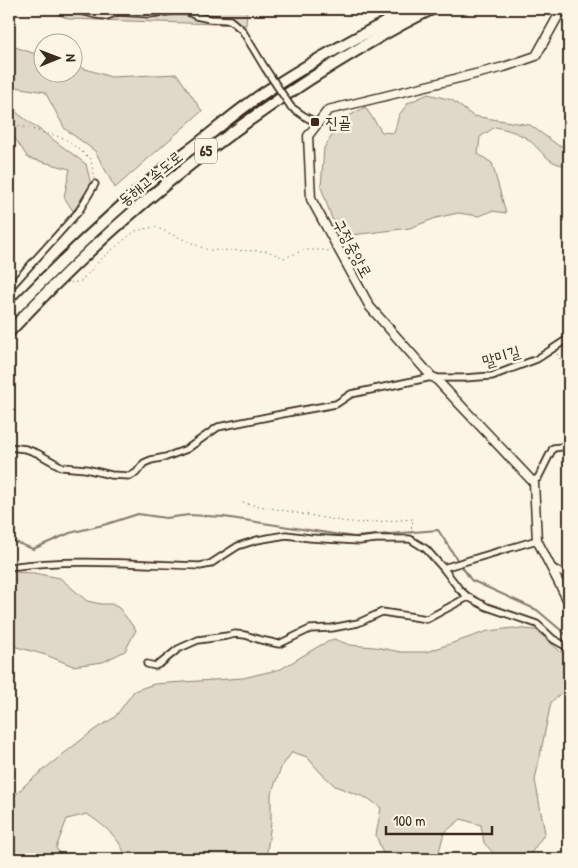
<svg xmlns="http://www.w3.org/2000/svg" width="578" height="868" font-family="'Patrick Hand','Poor Story',sans-serif">
	<style>
		.green { fill: #e0d8c8; stroke: #8e8173 }
		.lines { fill: none; stroke-linecap: round; stroke-linejoin: round }
		.stream { stroke: #85796b; stroke-width: 2 }
		.minor-casing { stroke: #3b2a1e; stroke-width: 9 }
		.tertiary-casing { stroke: #3b2a1e; stroke-width: 11 }
		.motorway-casing { stroke: #3b2a1e; stroke-width: 14 }
		.path { stroke: #3b2a1e; stroke-width: 1; stroke-dasharray: 1 4; stroke-linecap: butt }
		.minor { stroke: #fcf5e5; stroke-width: 5.5 }
		.tertiary { stroke: #fcf5e5; stroke-width: 8 }
		.motorway { stroke: #fcf5e5; stroke-width: 10 }
		.minor-bridge-casing { stroke: #3b2a1e; stroke-width: 9; stroke-linecap: butt }
		.minor-bridge { stroke: #fcf5e5; stroke-width: 5.5 }
		.poi-dot { fill: #3b2a1e; stroke: #fcf5e5; stroke-width: 2 }
		.labels { text-anchor: middle; stroke-width: 5; stroke-linejoin: round; paint-order: stroke }
		.shield { fill: #fcf5e5; stroke: #75675a; stroke-width: 1 }
		.shield-label { font-size: 15px; font-weight: bold; fill: #3b2a1e }
		.poi-label { font-size: 16px; fill: #3b2a1e; stroke: #fcf5e5; text-anchor: start }
		.street-label { font-size: 16px; fill: #3b2a1e; stroke: #fcf5e5 }
	</style>
	<rect width="100%" height="100%" fill="#fcf5e5"/>
	<filter id="ink" filterUnits="userSpaceOnUse"><feTurbulence type="fractalNoise" baseFrequency=".02" numOctaves="2"/><feDisplacementMap in="SourceGraphic" scale="10" xChannelSelector="R" yChannelSelector="G"/><feConvolveMatrix kernelMatrix="1 2 1 2 8 2 1 2 1" color-interpolation-filters="sRGB"/></filter>
	<g filter="url(#ink)">
		<!-- green -->
		<path class="green" d="M46,9h200l1,2 -1,14 -177,-6z
			M9,45l33,11v16h30l1,-7 38,12 66,-3 25,37 -87,77 -20,-37 -30,-22 -20,-37 -36,-6 8,27 69,51 6,25 -19,22 -9,-14 6,-28 -42,-11 -19,-29z
			M428,94l24,6 21,16 57,9 29,21 10,-2v21c-21,2 -28,-17 -43,-27 -10,-6 -20,-9 -31,-11l-15,10 -2,17 14,9 14,50 -14,-2 -13,5 -21,-3 -22,5 -26,10 -58,7 -20,-16 -11,-32 3,-39 18,-28 23,-13 17,25 12,1 5,-18 9,-12z
			M9,572l25,1 26,5 27,23 14,3h11l7,4 17,22 -11,21 -22,11 -30,4 -27,-11 -37,-10z
			M513,628l23,2 33,29v27l-18,16 -16,78 10,53 -18,26h-28l-15,-16 -3,-18 -20,-6 -17,14 -7,26h-52l-9,-24 5,-27 -12,-9 -34,-13 -16,-15 -12,-14 -15,-5 -11,16 -10,26v29l-5,36h-140c-4,-20 -23,-34 -39,-45l-20,5 -11,29 7,11h-54v-57l16,-17 18,-15 51,-40 21,-13 19,-26 20,-7 89,-6 38,-9 38,-23 15,-7 16,6 25,2 26,5h25l62,-21z"/>
		<g class="lines">
			<!-- stream -->
			<path class="stream" d="M9,540h1l23,9 37,-16 37,-9 31,-10 28,4 23,-3 35,2 130,20 84,-7 20,31
				M461,565l10,15 66,30 32,27"/>
			<!-- minor casing -->
			<g class="minor-casing">
				<path id="minor" d="M68,9l10,1 18,5 11,1 11,-4 31,2 25,-3h12l10,5 14,3 20,1 12,10 23,38
					M291,107l13,9 13,7
					M9,289l70,-78 16,-27
					M435,378h29l28,-2 45,-17 32,-21
					M9,447l17,2 11,4 25,14 24,2 25,6 19,1 6,-3 8,-10 7,-3 15,-3 21,-8 31,-22 69,-14 49,-9 15,-10 81,-17
					M532,481l6,-3 15,-30 16,-2
					M9,567c63,-9 127,-3 191,-1l10,-2 28,-18 19,-6 29,-5 24,3 49,3 17,-2h34l16,10 17,19 17,22 8,7 19,10 50,17 16,15 16,9
					M551,567l18,10
					M443,568l94,-28
					M147,664l8,2 6,-3 17,-14 20,-9 29,-4 8,-2 10,1 16,5 18,4 31,-15 22,-1 26,-5 24,-11 45,7 41,-22"/>
			</g>
			<!-- tertiary casing -->
			<g class="tertiary-casing">
				<path id="tertiary" d="M562,9l-26,47 -32,11 -176,43 -20,26 3,63 59,108 62,70 3,1 99,105 3,57 32,63"/>
			</g>
			<!-- motorway casing -->
			<g class="motorway-casing">
				<path id="motorway" d="M9,315c48,-50 98,-98 152,-143 12,-11 26,-20 39,-30 24,-19 47,-39 73,-55 45,-29 91,-54 139,-78
					M9,332c91,-98 189,-181 301,-253 40,-25 80,-50 122,-70"/>
			</g>
			<!-- path -->
			<path class="path" d="M9,123l55,15 27,21 3,20
				M71,282l1,1 9,-2 21,-23 33,-27 20,-4 53,23 59,1 17,7 20,-8h18l8,1
				M557,354l12,20
				M243,503l98,18 19,2 53,-4 -2,15"/>
			<!-- minor -->
			<use href="#minor" class="minor"/>
			<!-- tertiary -->
			<use href="#tertiary" class="tertiary"/>
			<!-- motorway -->
			<use href="#motorway" class="motorway"/>
			<!-- minor-bridge casing -->
			<g class="minor-bridge-casing">
				<path id="minor-bridge" d="M265,68l26,39"/>
			</g>
			<!-- minor-bridge -->
			<use href="#minor-bridge" class="minor-bridge"/>
		</g>
	</g>
	<!-- markers -->
	<rect class="poi-dot" x="310" y="117" width="10" height="10" rx="2.5"/>
	<g class="labels">
		<!-- shield labels -->
		<rect class="shield" x="195" y="138.5" width="22" height="25" rx="4"/>
		<g class="shield-label">
			<text x="206" y="156">65</text>
		</g>
		<!-- poi labels -->
		<g class="poi-label">
			<text x="325" y="128">진골</text>
		</g>
		<!-- street labels -->
		<g class="street-label">
			<text transform="translate(150 178) rotate(-39)" y="6">동해고속도로</text>
			<text transform="translate(353 248) rotate(62)" y="6">구정중앙로</text>
			<text transform="translate(501 356) rotate(-17)" y="6">말미길</text>
		</g>
	</g>
	<!-- margin -->
	<rect width="578" height="868" fill="none" stroke="#fcf5e5" stroke-width="30"/>
	<rect x="15" y="15" width="548" height="838" fill="none" stroke="#3b2a1e" stroke-width="2" filter="url(#ink)"/>
	<!-- north arrow -->
	<g transform="translate(58 58) rotate(89)"><circle r="24" fill="#fcf5e5" stroke="#afa495"/>
	<path d="M0-4L9 19L0 12L-9 19Z" fill="#3b2a1e"/>
	<text y="-8" font-size="14" font-weight="bold" text-anchor="middle" fill="#3b2a1e">N</text>
	</g>
	<!-- scale -->
	<path d="M386 826v8h106v-8" fill="none" stroke="#3b2a1e" stroke-width="2.5"/>
	<text x="393" y="826" font-size="15" fill="#3b2a1e" stroke="#fcf5e5" stroke-width="4" paint-order="stroke">100 m</text>
</svg>
